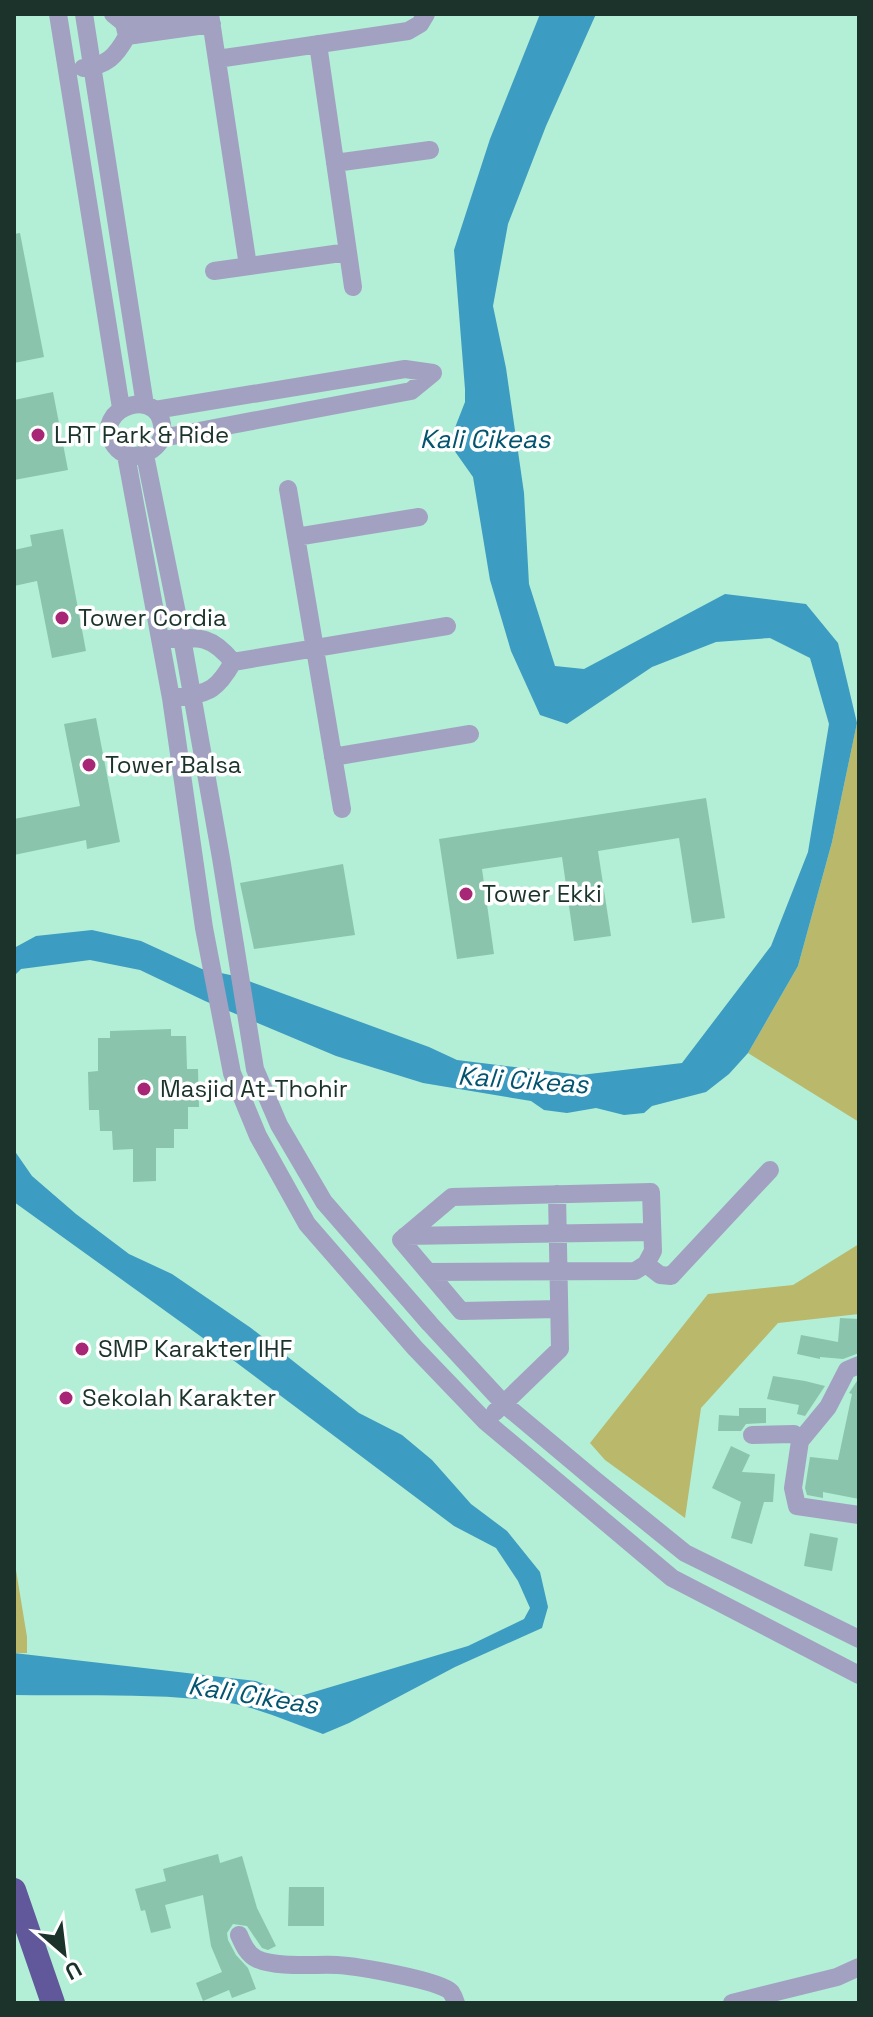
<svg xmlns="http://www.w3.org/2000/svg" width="873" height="2017" font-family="'Space Grotesk',sans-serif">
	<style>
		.green { fill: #b9b86b }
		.water { fill: #3d9cc1 }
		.building { fill: #8ac4ad }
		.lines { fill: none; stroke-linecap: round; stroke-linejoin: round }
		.minor { stroke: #a3a1c1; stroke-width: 18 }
		.motorway { stroke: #60589a; stroke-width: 24 }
		.poi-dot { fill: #a72675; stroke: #fff; stroke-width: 3 }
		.labels { text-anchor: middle; stroke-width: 7; stroke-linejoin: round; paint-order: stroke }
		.poi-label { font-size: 24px; fill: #1b332a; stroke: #fff; text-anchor: start }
		.water-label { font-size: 26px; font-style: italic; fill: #03546f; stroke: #fff }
	</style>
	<rect width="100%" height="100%" fill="#b3eed6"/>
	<!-- green -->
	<path class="green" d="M857,723l2,1v398l-111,-69 50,-87 34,-124z
		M859,1244v70l-81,9 -77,85 -16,110 -80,-58 -15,-17 118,-149 85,-9z
		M14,1558l13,79v16h-13z"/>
	<!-- water -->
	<path class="water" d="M540,14h56l-50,112 -38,98 -15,82 13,62 18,125 5,91 26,82 29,3 141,-75 81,10 32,39 19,80 -25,119 -34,124 -50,87 -19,21 -23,18 -54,14 -8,7 -20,2 -28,-7 -29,5 -23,-3 -13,-9 -108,-18 -87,-27 -131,-55 -65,-31 -50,-10 -69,9 -7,7v-28l22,-12 56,-6 49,11 61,28 33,7 194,71 28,13 124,15 101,-12 89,-117 37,-94 21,-128 -19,-66 -40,-20 -54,4 -64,25 -85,57 -27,-9 -29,-64 -21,-71 -17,-103 -24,-34 16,-41v-13l-11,-139 36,-111z
		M14,1150l18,26 44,38 53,40 43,20 79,54 108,85 43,22 30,25 39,44 36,27 33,41 8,35 -6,21 -87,39 -106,56 -26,11c-34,-12 -70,-29 -106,-33 -66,-8 -136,-5 -203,-6v-42l242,28 41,16 171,-51 56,-27 6,-11 -12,-27 -22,-33 -42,-22 -233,-175 -207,-149z"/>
	<!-- building -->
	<path class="building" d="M20,233l24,124 -30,6v-129z
		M53,392l15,78 -54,10v-80z
		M63,529l23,122 -34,7 -15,-77 -23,5v-36l18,-4 -2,-11z
		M96,718l24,124 -33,7 -1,-9 -72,15v-36l66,-13 -16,-82z
		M706,798l19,120 -33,5 -13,-85 -81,13 13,85 -37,5 -12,-84 -80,12 12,85 -37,5 -18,-120z
		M343,864l12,71 -101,14 -14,-66z
		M171,1029v7h15l1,33h11l1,38h-11v22h-14v19h-18v33l-23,1v-33l-20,1 -1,-19h-12l-1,-21h-10l-1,-38 10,-1v-33h12v-7z
		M840,1318l19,1v34l-16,6 -23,-2v2l-23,-5 4,-19 37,7z
		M773,1376l32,5 20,5 -20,30 -8,-2 2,-9 -32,-6z
		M859,1378v121l-36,-7v6l-16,-3 -2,-7 5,-31 28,3 14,-66 -3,-1z
		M739,1408h27v15l-20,1 -5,7h-23l1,-16 20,1z
		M731,1446l19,9 -8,17 33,2 -2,28h-9l-12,42 -21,-6 10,-36 -29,-14z
		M810,1533l28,5 -6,33 -28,-5z
		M218,1854l2,9 22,-7 15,52 19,38 -8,4 -6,-2 -15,-22 -14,-2 -6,9 1,7 8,15 12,13 8,21 -24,9 -3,-8 -26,11 -7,-18 26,-11 -11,-26 -8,-51 -38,10 6,23 -20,5 -6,-23 -4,1 -6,-22 31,-8 -3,-12z
		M289,1887h35v39h-36z"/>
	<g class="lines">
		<!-- minor -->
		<path class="minor" d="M58,14l63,394
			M84,14l61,391
			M210,14l38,252
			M124,23l69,-9
			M127,36l85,-12
			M318,44l35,243
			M217,59l191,-28 12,-7 6,-10
			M83,68c24,-2 33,-12 44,-32l-3,-13 -11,-9
			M335,163l95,-13
			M214,271l134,-19
			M155,410l250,-41 28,4
			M162,438c7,-59 -76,-30 -47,8 14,18 38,9 47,-8l249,-47 22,-18
			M126,455l45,243 33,230 28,145 26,63 49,88 108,124 70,73 187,157 187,97
			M145,455l37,183 39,220 34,211 24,56 45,77 106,122 74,80 92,77 89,72 174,86
			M288,489l54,320
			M296,537l123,-20
			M169,639c32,-2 43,-3 64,23
			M233,662l214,-36
			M179,697c31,-3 39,-9 54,-35
			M333,757l137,-23
			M405,1236l247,-4
			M646,1264l14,11 11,1 99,-106
			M429,1272l206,-1 11,-7 7,-13 -2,-59 -199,5 -51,43 60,71 98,-2
			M495,1412l65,-63 -3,-155
			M752,1435l42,-1 6,7 -7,47 4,18 62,9
			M800,1441l28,-34 19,-37 12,-5
			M239,1935c4,9 8,19 18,24 20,9 58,5 80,6 19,1 102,15 114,27 2,3 4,8 5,11
			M732,2003l105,-26 22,-10"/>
		<!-- motorway -->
		<path class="motorway" d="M14,1890l39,113"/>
	</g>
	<!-- markers -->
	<g class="poi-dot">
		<circle cx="38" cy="435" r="8"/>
		<circle cx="62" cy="618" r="8"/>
		<circle cx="89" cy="765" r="8"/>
		<circle cx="466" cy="894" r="8"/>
		<circle cx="144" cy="1089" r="8"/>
		<circle cx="82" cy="1349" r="8"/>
		<circle cx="66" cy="1398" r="8"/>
	</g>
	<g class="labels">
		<!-- poi labels -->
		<g class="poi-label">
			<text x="54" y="443">LRT Park &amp; Ride</text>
			<text x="78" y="626">Tower Cordia</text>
			<text x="105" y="773">Tower Balsa</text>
			<text x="482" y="902">Tower Ekki</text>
			<text x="160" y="1097">Masjid At-Thohir</text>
			<text x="98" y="1357">SMP Karakter IHF</text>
			<text x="82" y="1406">Sekolah Karakter</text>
		</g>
		<!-- water labels -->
		<g class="water-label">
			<text x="485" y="448">Kali Cikeas</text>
			<text transform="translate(523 1080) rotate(4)" y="9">Kali Cikeas</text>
			<text transform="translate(253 1695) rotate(9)" y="9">Kali Cikeas</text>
		</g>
	</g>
	<!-- border -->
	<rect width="873" height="2017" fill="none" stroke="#1b332a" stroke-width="32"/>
	<!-- north arrow -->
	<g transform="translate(64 1953) rotate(152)" stroke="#ffffff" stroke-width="6" paint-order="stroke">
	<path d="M0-6L14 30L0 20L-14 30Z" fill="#1b332a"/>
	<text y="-12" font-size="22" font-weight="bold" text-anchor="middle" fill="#1b332a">U</text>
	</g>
</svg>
